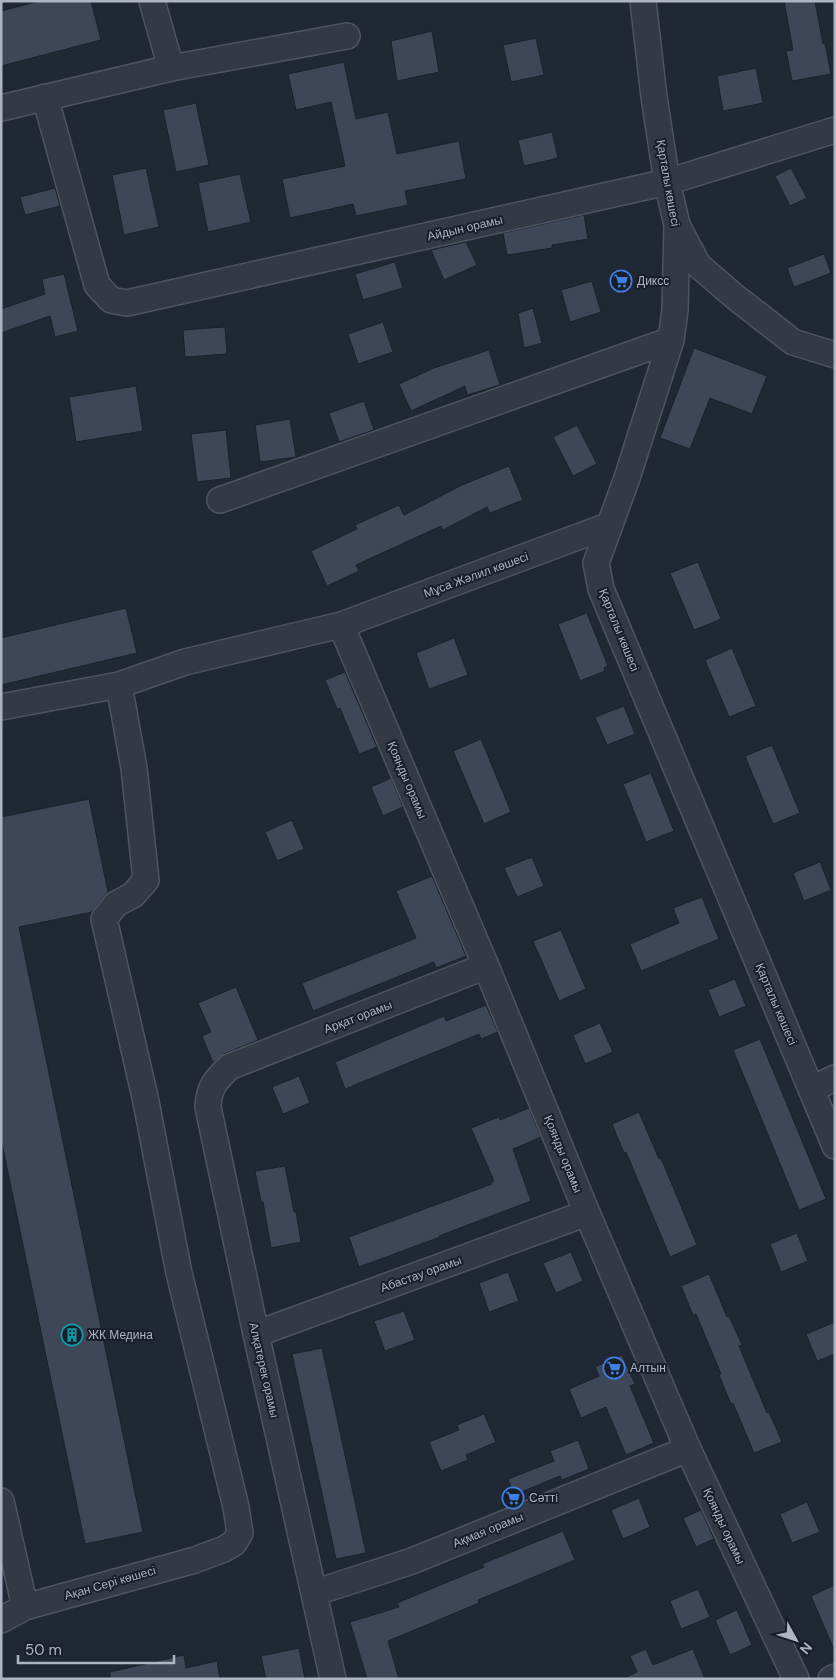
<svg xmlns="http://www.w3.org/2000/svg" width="836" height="1680" font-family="'DM Sans',sans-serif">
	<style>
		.building { fill: #3e4758; stroke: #1b212c }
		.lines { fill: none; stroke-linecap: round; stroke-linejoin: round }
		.minor-casing { stroke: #4e5461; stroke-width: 28 }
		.minor { stroke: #333a46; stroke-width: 25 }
		.labels { text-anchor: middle; stroke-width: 4; stroke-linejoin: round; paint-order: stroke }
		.street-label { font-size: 12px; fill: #adb4c3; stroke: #191f2a }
		.poi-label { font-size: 12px; fill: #adb4c3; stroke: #191f2a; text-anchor: start }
	</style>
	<rect width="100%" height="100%" fill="#202735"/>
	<!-- building -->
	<path class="building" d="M40,1h51l10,39 -100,26v-55z
		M784,1h31l8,43 2,-1 6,31 -39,7 -6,-30 7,-1z
		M432,31l7,41 -42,9 -6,-40z
		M536,38l8,37 -33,7 -8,-37z
		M344,62l12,57 32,-7 9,42 62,-13 7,38 -61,12 3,14 -52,11 -3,-12 -63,14 -8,-39 63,-13 -14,-64 -35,8 -8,-36z
		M756,68l7,35 -40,8 -6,-35z
		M196,103l13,62 -33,7 -13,-62z
		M552,132l6,26 -34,8 -6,-26z
		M146,168l13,59 -35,8 -12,-60z
		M791,168l16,30 -17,8 -15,-30z
		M240,174l11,48 -43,10 -10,-49z
		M55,188l5,18 -35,9 -5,-18z
		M584,215l4,24 -36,6v3l-45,7 -4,-22z
		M466,242l11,23 -33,15 -13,-30z
		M824,254l7,19 -37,14 -7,-19z
		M395,262l8,26 -40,12 -8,-26z
		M64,274l14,57 -23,6 -5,-21 -49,17v-24l44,-15 -3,-15z
		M592,281l9,31 -31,10 -9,-32z
		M533,308l9,35 -18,5 -6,-35z
		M383,322l10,30 -35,12 -10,-30z
		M225,327l2,27 -42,3 -2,-27z
		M694,348l73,28 -15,38 -42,-16 -20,51 -30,-11z
		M489,350l11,35 -33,10 -2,-9 -54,25 -12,-27 35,-16z
		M136,386l7,45 -67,11 -7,-45z
		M364,401l10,29 -35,12 -10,-29z
		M290,419l6,38 -36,5 -5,-37z
		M577,425l20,39 -24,12 -20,-39z
		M226,430l5,48 -34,4 -6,-48z
		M509,466l14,34 -33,13 -3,-6 -44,23 -2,-4 -85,39 3,6 -32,15 -16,-35 46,-22 -2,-4 44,-20 5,10 58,-30z
		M698,562l23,57 -27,11 -24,-57z
		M126,608l11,45 -136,32v-47z
		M587,613l21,53 -4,2 1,3 -25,10 -22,-57z
		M454,638l14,37 -39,14 -13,-36z
		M732,648l24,58 -27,11 -24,-57z
		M345,672l32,75 -18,7 -19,-46 -3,1 -12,-29z
		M624,706l11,28 -28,11 -12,-28z
		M481,739l30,73 -27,12 -31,-73z
		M772,745l28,68 -27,11 -28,-68z
		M651,773l23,58 -28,11 -23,-58z
		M391,778l12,29 -20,9 -12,-29z
		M89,799l19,93 -16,20 -73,15 124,605 -58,12 -84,-405v-322z
		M292,820l12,29 -27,12 -12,-29z
		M532,857l12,29 -27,11 -13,-29z
		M820,862l11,28 -27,11 -11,-28z
		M432,876l34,80 -30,12 -2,-6 -121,49 -11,-28 114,-45 -20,-47z
		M702,897l17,42 -78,32 -11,-27 49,-21 -6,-15z
		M561,930l25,59 -27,12 -26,-60z
		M735,979l11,27 -27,11 -11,-27z
		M236,987l22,53 -34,14 -11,9 -11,-27 9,-4 -13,-29z
		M486,1005l12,27 -17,7 -2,-5 -134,55 -10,-27 109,-46 2,5z
		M600,1023l13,29 -28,12 -12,-29z
		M760,1039l66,160 -27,11 -66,-160z
		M299,1076l11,27 -27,11 -11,-27z
		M529,1108l12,29 -28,12 18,52 -92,35 1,1 -81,30 -10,-30 143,-53 -1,-2 3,-1 -23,-53 28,-11 1,3z
		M639,1112l20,47 2,-1 36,87 -27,12 -44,-105 -2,1 -12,-29z
		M285,1166l9,46h2l5,30 -30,6 -8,-46h-2l-6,-31z
		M797,1233l11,28 -27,11 -11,-28z
		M571,1252l12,29 -27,12 -13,-30z
		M508,1272l11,29 -30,11 -10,-29z
		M709,1274l18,43 2,-1 13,29 -3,1 28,67 2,-1 13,30 -28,11 -21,-50 -2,1 -12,-29 2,-1 -25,-60 -3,1 -12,-29z
		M404,1311l11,29 -30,11 -11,-30z
		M835,1322v32l-18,7 -11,-27z
		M322,1348l44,205 -30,6 -44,-205z
		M622,1355l13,29 -5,2 24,57 -28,12 -20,-48 -25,11 -12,-29 30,-13 -4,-9z
		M484,1414l12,28 -30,13 2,5 -27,11 -12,-29 30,-12 -2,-5z
		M578,1440l11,29 -27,11 -2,-4 -46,19 -6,-16 46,-18 -4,-10z
		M639,1498l11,29 -27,12 -12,-29z
		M807,1502l13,30 -28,11 -12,-29z
		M701,1510l13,29 -18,8 -13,-29z
		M563,1531l12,29 -97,40 1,3 -91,38 11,38h-32l-17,-57 49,-15 -2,-4 87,-36 -2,-3z
		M835,1585v67l-24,-56z
		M698,1589l12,28 -29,12 -11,-28z
		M737,1610l15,35 -22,10 -15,-35z
		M299,1648l6,31h-39l-5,-23z
		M646,1649l7,16 40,-16 12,30h-83l15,-7 -7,-16z
		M184,1655l2,13 31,-7 3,18h-110v-7z"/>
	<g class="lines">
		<!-- minor casing -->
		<g class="minor-casing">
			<path id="minor" d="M152,1l19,67
				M643,1l11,96 13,85 10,43 -2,85 -4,30 -44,138 -31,85 5,26 234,557
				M45,97l52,188 14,15 16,3 540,-121 168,-52
				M1,108l170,-40 176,-32
				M678,227l20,38 36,31 59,46 42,13
				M220,500l451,-160
				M341,625l145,341 101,247 101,236 108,230
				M1,707l118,-22 66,-23 156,-37 269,-100
				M812,1089l23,-11
				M256,1334l331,-121
				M1,1501l24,106
				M314,1593l98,-32 276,-112
				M1,1620l24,-13 170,-47 29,-11 10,-6 6,-10 -4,-26 -57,-234 -34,-176 -41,-178 12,-15 17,-9 13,-15 -12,-112 -15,-83
				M333,1679l-77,-345 -48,-227c1,-20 7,-26 21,-40l257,-101
				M831,1679l4,-2"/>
		</g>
		<!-- minor -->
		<use href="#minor" class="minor"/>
	</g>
	<!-- icons -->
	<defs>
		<g id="supermarket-ring" transform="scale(1.125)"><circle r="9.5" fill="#191f2a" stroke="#3f7fe0" stroke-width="1.5"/><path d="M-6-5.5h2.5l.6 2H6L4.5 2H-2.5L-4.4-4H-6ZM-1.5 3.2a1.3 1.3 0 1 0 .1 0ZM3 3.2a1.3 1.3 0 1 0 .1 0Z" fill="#3f7fe0"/></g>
		<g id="building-ring" transform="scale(1.125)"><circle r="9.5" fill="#191f2a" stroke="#0f9aa8" stroke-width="1.5"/><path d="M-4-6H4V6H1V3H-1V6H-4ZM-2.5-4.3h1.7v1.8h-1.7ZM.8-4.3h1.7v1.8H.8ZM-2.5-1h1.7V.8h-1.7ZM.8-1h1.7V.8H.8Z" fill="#0f9aa8"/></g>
	</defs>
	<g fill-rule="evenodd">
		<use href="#supermarket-ring" x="621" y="281"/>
		<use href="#building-ring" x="72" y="1335"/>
		<use href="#supermarket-ring" x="614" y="1368"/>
		<use href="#supermarket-ring" x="513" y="1498"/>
	</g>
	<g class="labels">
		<!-- street labels -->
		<g class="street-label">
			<text transform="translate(668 183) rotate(80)" y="4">Қарталы көшесі</text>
			<text transform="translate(465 228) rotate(-13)" y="4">Айдын орамы</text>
			<text transform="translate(476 575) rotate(-20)" y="4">Мұса Жәлил көшесі</text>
			<text transform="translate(619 630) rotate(68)" y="4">Қарталы көшесі</text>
			<text transform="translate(407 780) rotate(67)" y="4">Қоянды орамы</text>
			<text transform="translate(776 1004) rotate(67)" y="4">Қарталы көшесі</text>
			<text transform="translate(358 1017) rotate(-21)" y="4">Арқат орамы</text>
			<text transform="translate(563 1154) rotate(68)" y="4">Қоянды орамы</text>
			<text transform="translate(421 1274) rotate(-20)" y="4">Абастау орамы</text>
			<text transform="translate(264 1370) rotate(77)" y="4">Алқатерек орамы</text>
			<text transform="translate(724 1526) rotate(65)" y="4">Қоянды орамы</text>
			<text transform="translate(488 1530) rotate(-22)" y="4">Ақмая орамы</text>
			<text transform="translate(110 1583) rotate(-16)" y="4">Ақан Сері көшесі</text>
		</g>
		<!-- poi labels -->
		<g class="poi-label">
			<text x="637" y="285">Диксс</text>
			<text x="88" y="1339">ЖК Медина</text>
			<text x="630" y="1372">Алтын</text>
			<text x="529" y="1502">Сәттi</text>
		</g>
	</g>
	<!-- border -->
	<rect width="836" height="1680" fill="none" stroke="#adb4c3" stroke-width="5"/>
	<!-- north arrow -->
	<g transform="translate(796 1640) rotate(130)" stroke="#191f2a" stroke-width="4" paint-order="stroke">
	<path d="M0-4L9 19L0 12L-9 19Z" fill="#adb4c3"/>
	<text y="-8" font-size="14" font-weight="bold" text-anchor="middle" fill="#adb4c3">N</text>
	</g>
	<!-- scale -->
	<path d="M18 1655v8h156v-8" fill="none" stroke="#adb4c3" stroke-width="2.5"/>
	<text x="25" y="1655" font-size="15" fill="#adb4c3" stroke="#191f2a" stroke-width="4" paint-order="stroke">50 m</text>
</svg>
